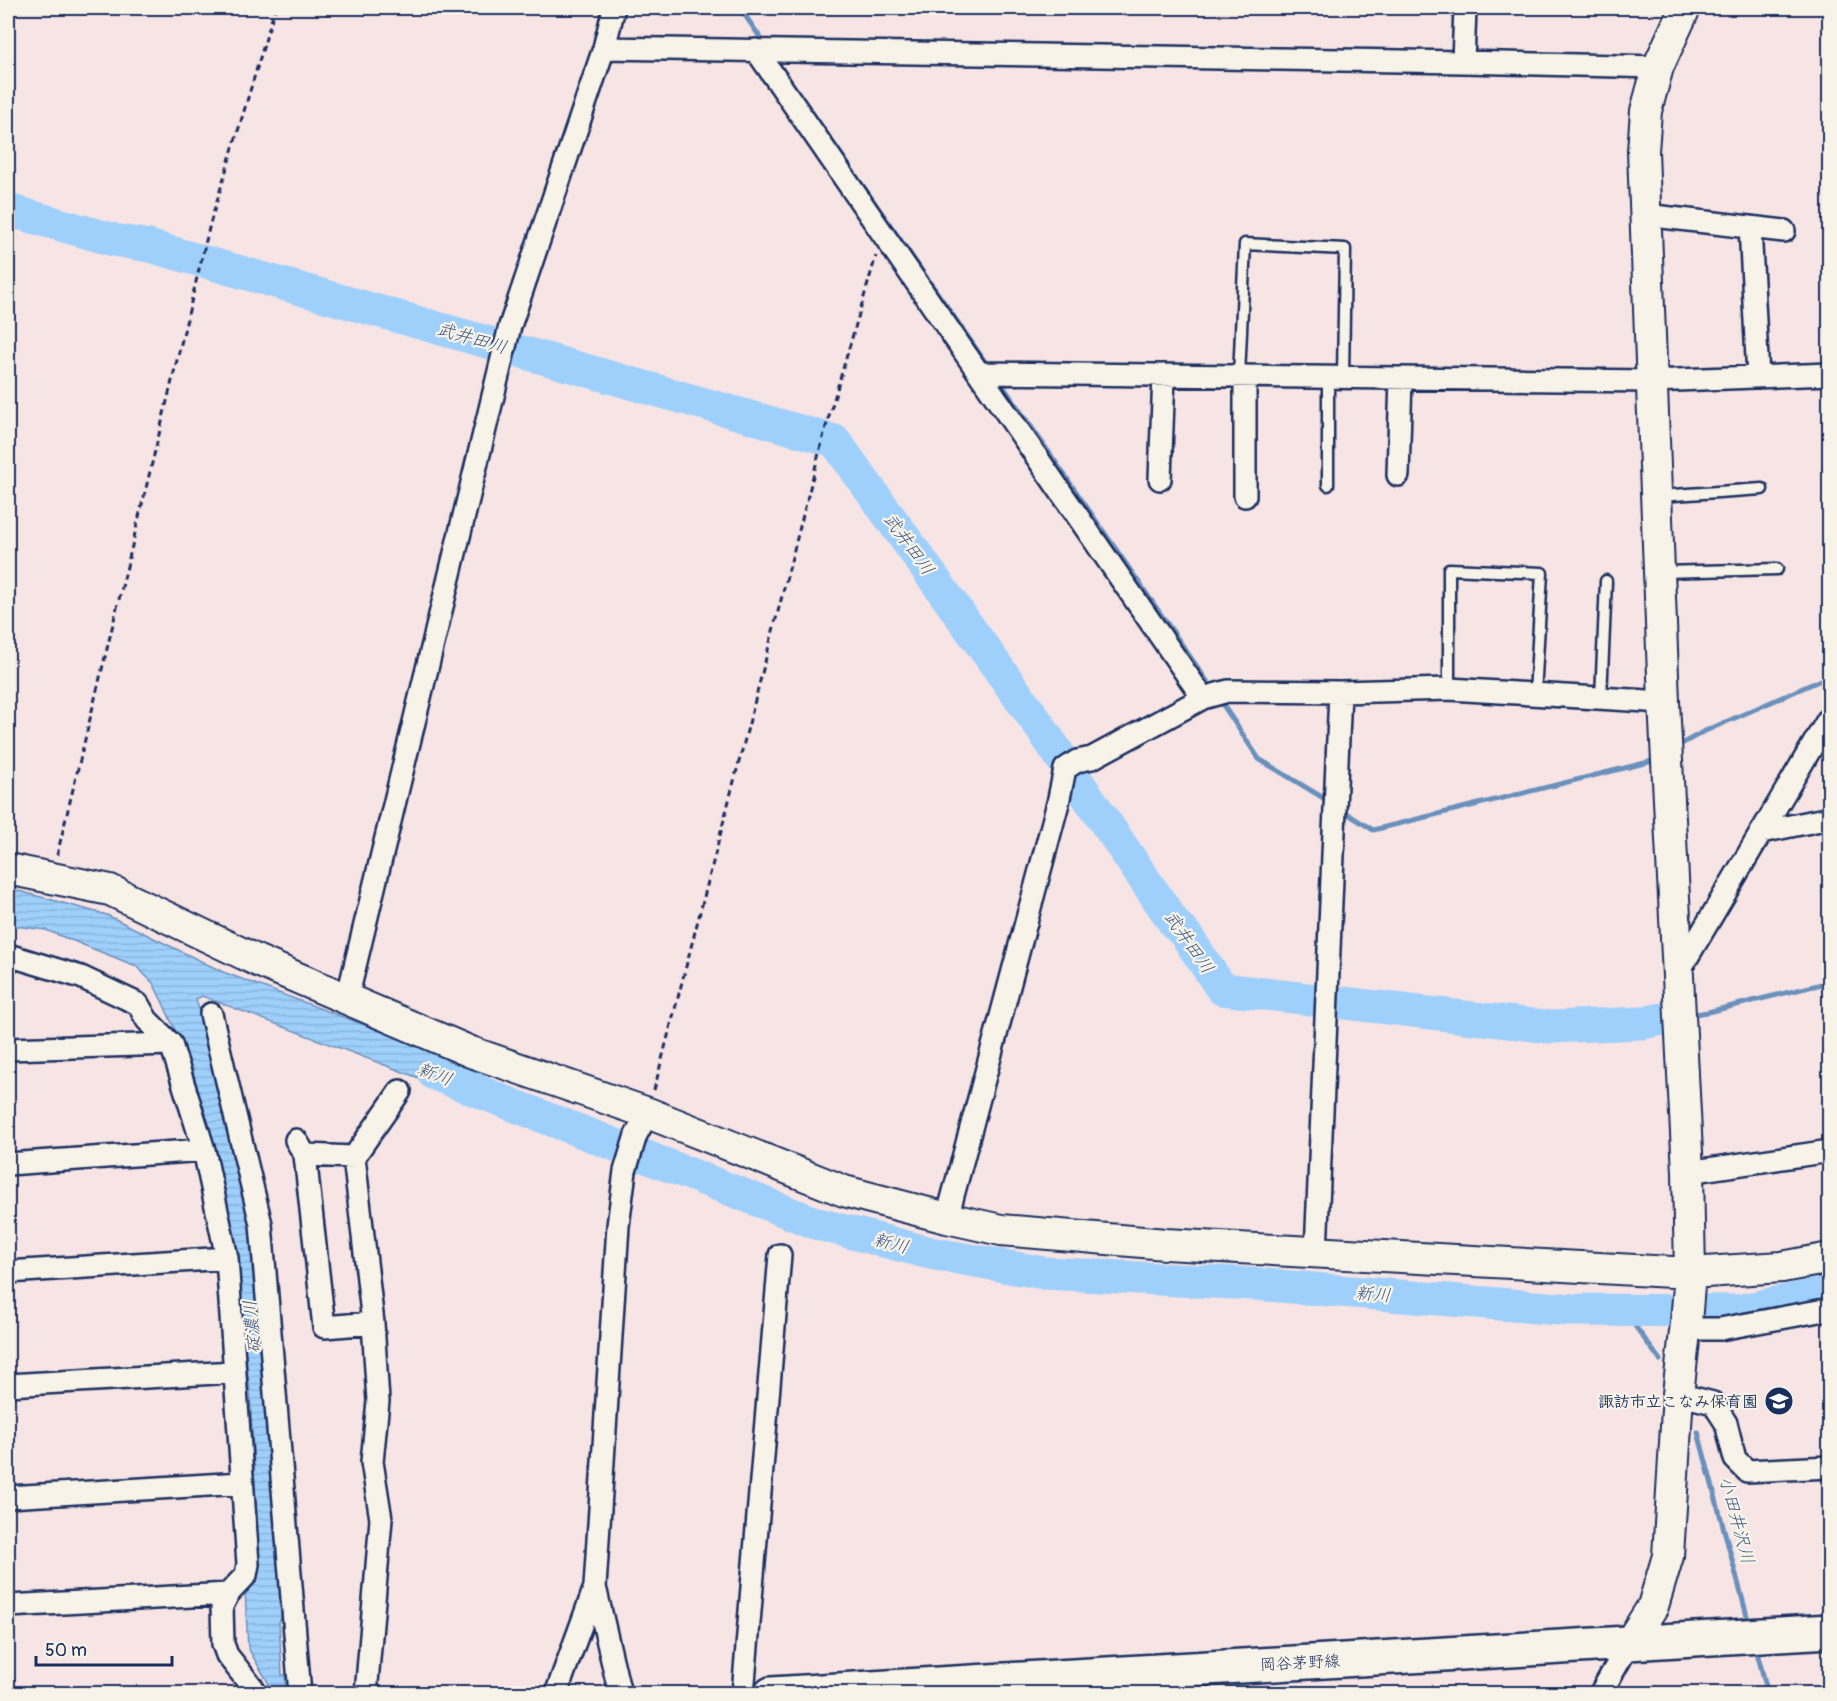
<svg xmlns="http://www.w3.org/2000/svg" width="1837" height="1701" font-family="Pangolin,'Klee One',sans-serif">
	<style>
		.water { fill: url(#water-rules); stroke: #6a90bc; stroke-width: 1.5 }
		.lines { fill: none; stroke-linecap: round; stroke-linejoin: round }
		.stream { stroke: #6a90bc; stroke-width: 5 }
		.river { stroke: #9fd0fb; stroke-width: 33 }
		.lane-casing { stroke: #1b2f5e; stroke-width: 15 }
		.street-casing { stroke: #1b2f5e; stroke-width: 26 }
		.secondary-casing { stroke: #1b2f5e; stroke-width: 34 }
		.primary-casing { stroke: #1b2f5e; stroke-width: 38 }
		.path { stroke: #1b2f5e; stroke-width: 3; stroke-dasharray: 6 4.5; stroke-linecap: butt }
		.lane { stroke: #f7f3e8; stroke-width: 10 }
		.street { stroke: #f7f3e8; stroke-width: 21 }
		.secondary { stroke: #f7f3e8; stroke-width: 30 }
		.primary { stroke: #f7f3e8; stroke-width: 33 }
		.labels { text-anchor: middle; stroke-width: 4.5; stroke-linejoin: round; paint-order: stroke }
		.poi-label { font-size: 16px; font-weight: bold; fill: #1b2f5e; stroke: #f7f3e8; text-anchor: end }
		.street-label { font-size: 16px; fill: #1b2f5e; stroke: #f7f3e8 }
		.water-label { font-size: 18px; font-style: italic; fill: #3c5785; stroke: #f7f3e8 }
	</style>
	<defs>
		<pattern id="water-rules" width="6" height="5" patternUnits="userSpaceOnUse" patternTransform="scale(1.5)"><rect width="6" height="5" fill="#9fd0fb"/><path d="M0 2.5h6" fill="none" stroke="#88b3da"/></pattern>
	</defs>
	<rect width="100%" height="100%" fill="#f7e4e5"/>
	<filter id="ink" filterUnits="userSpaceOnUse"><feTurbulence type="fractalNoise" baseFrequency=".0167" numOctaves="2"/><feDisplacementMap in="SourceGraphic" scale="12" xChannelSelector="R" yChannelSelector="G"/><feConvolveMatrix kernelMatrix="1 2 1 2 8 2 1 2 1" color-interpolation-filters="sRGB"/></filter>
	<g filter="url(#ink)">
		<!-- water -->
		<path class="water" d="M8,891h11l88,24 116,57 264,99 -15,27 -270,-102 -6,3 29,104 32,158 26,354 -4,7 3,53h3v18h-16l-1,-11 -20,-34 -3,-58 14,-16 -9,-183 -15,-117 -13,-80 -29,-124 -30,-67 -10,-20 -17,-17 -90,-36 -38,-5z"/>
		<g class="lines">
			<!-- stream -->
			<path class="stream" d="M740,8l22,32
				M777,62l209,301
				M1003,386l206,298
				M1223,705l36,54 71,43
				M1676,747l27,-15 127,-56
				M1340,809l33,21 276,-68 8,-5
				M1688,1015l20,-3 122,-30
				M1624,1311l36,49
				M1698,1432l49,184
				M1757,1652l11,42"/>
			<!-- river -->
			<path class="river" d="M8,210l106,30 35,6 686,195 197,274 143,209 11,11 36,54 329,38 91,-4 21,-4
				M434,1074l384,150 112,29 114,20 210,11 318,26 166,1 92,-19"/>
			<!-- lane casing -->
			<g class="lane-casing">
				<path id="lane" d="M1239,376l6,-132 100,5 -2,128
					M1328,377v108
					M1659,496l103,-7
					M1662,572l115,-3
					M1449,689v-120l93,4 -7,121
					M1601,698l5,-117"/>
			</g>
			<!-- street casing -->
			<g class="street-casing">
				<path id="street" d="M604,48l859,14 195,5
					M756,50l447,648
					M1463,62l2,-54
					M1645,215l139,16
					M1750,227l8,150
					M979,373l672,8 179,-7
					M1245,376v120
					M1398,475l3,-97
					M1160,479l4,-104
					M1761,832l69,-14
					M8,955l73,22 57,27 9,16 24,24 33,106 23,108 21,306 -2,11 -18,19 -6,12 1,38 4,11 26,33 -3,6
					M1678,973l152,-257
					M347,999l163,-673 94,-278 10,-40
					M211,1014l50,210 39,470
					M8,1049l163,-5
					M296,1140l9,15 49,2
					M305,1155l19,172 49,-4
					M8,1164l196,-14
					M1688,1172l142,-21
					M947,1218l111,-415 7,-34 12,-8 15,-3 111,-60 25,-7 112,1 109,-3 215,13
					M1316,1252l24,-560
					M8,1272l219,-14
					M1685,1329h35l110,-20
					M8,1385l226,-13
					M1678,1394l35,9 13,20 9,36 12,12 83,-4
					M8,1497l234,-14
					M595,1587l25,107
					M8,1606l220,-12
					M366,1694l15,-175 -9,-57 6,-61 -5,-78 -19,-166 46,-66
					M556,1694l39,-107 23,-361 7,-55 11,-36 12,-22
					M743,1694l37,-439
					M1600,1694l29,-50"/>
			</g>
			<!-- secondary casing -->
			<g class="secondary-casing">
				<path id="secondary" d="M8,869l102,21 148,71 213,91 177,61 196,78 103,27 54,12 165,14 524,29 92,-6 48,-9
					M1629,1644l24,-38 15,-50 10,-162 8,-71 4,-50 -2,-101 -24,-470 -21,-551 3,-40 12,-44 27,-59"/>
			</g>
			<!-- primary casing -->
			<g class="primary-casing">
				<path id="primary" d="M771,1694l1059,-63"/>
			</g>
			<!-- path -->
			<path class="path" d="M57,855l153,-631 65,-216
				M654,1090l171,-660 51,-174"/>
			<!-- lane -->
			<use href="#lane" class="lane"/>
			<!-- street -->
			<use href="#street" class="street"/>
			<!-- secondary -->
			<use href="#secondary" class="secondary"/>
			<!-- primary -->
			<use href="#primary" class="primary"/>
		</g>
	</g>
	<!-- icons -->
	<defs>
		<g id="school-disc" transform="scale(1.5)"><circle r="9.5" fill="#1b2f5e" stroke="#f7f3e8"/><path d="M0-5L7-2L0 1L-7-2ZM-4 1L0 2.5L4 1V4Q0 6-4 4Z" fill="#fff"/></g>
	</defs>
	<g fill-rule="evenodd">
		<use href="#school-disc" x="1779" y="1401"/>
	</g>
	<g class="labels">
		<!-- poi labels -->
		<g class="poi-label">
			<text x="1758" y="1407">諏訪市立こなみ保育園</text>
		</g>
		<!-- street labels -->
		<g class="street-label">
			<text transform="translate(1300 1662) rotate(-3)" y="6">岡谷茅野線</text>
		</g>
		<!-- water labels -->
		<g class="water-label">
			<text transform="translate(472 338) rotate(16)" y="6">武井田川</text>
			<text transform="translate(909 544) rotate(54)" y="6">武井田川</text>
			<text transform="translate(1189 942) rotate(55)" y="6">武井田川</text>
			<text transform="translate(435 1074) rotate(21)" y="6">新川</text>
			<text transform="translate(891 1243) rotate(15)" y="6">新川</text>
			<text transform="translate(1373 1294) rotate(5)" y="6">新川</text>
			<text transform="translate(252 1327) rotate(-95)" y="6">碇濃川</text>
			<text transform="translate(1737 1520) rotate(75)" y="6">小田井沢川</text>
		</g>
	</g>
	<!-- margin -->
	<rect width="1837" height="1701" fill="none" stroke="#f7f3e8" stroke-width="30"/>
	<rect x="15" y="15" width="1807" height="1671" fill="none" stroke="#1b2f5e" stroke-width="2" filter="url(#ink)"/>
	<!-- scale -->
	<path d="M36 1656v9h136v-9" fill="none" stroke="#1b2f5e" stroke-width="3"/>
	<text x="45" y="1656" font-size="18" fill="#1b2f5e" stroke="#f7f3e8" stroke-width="4.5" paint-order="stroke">50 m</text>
</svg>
